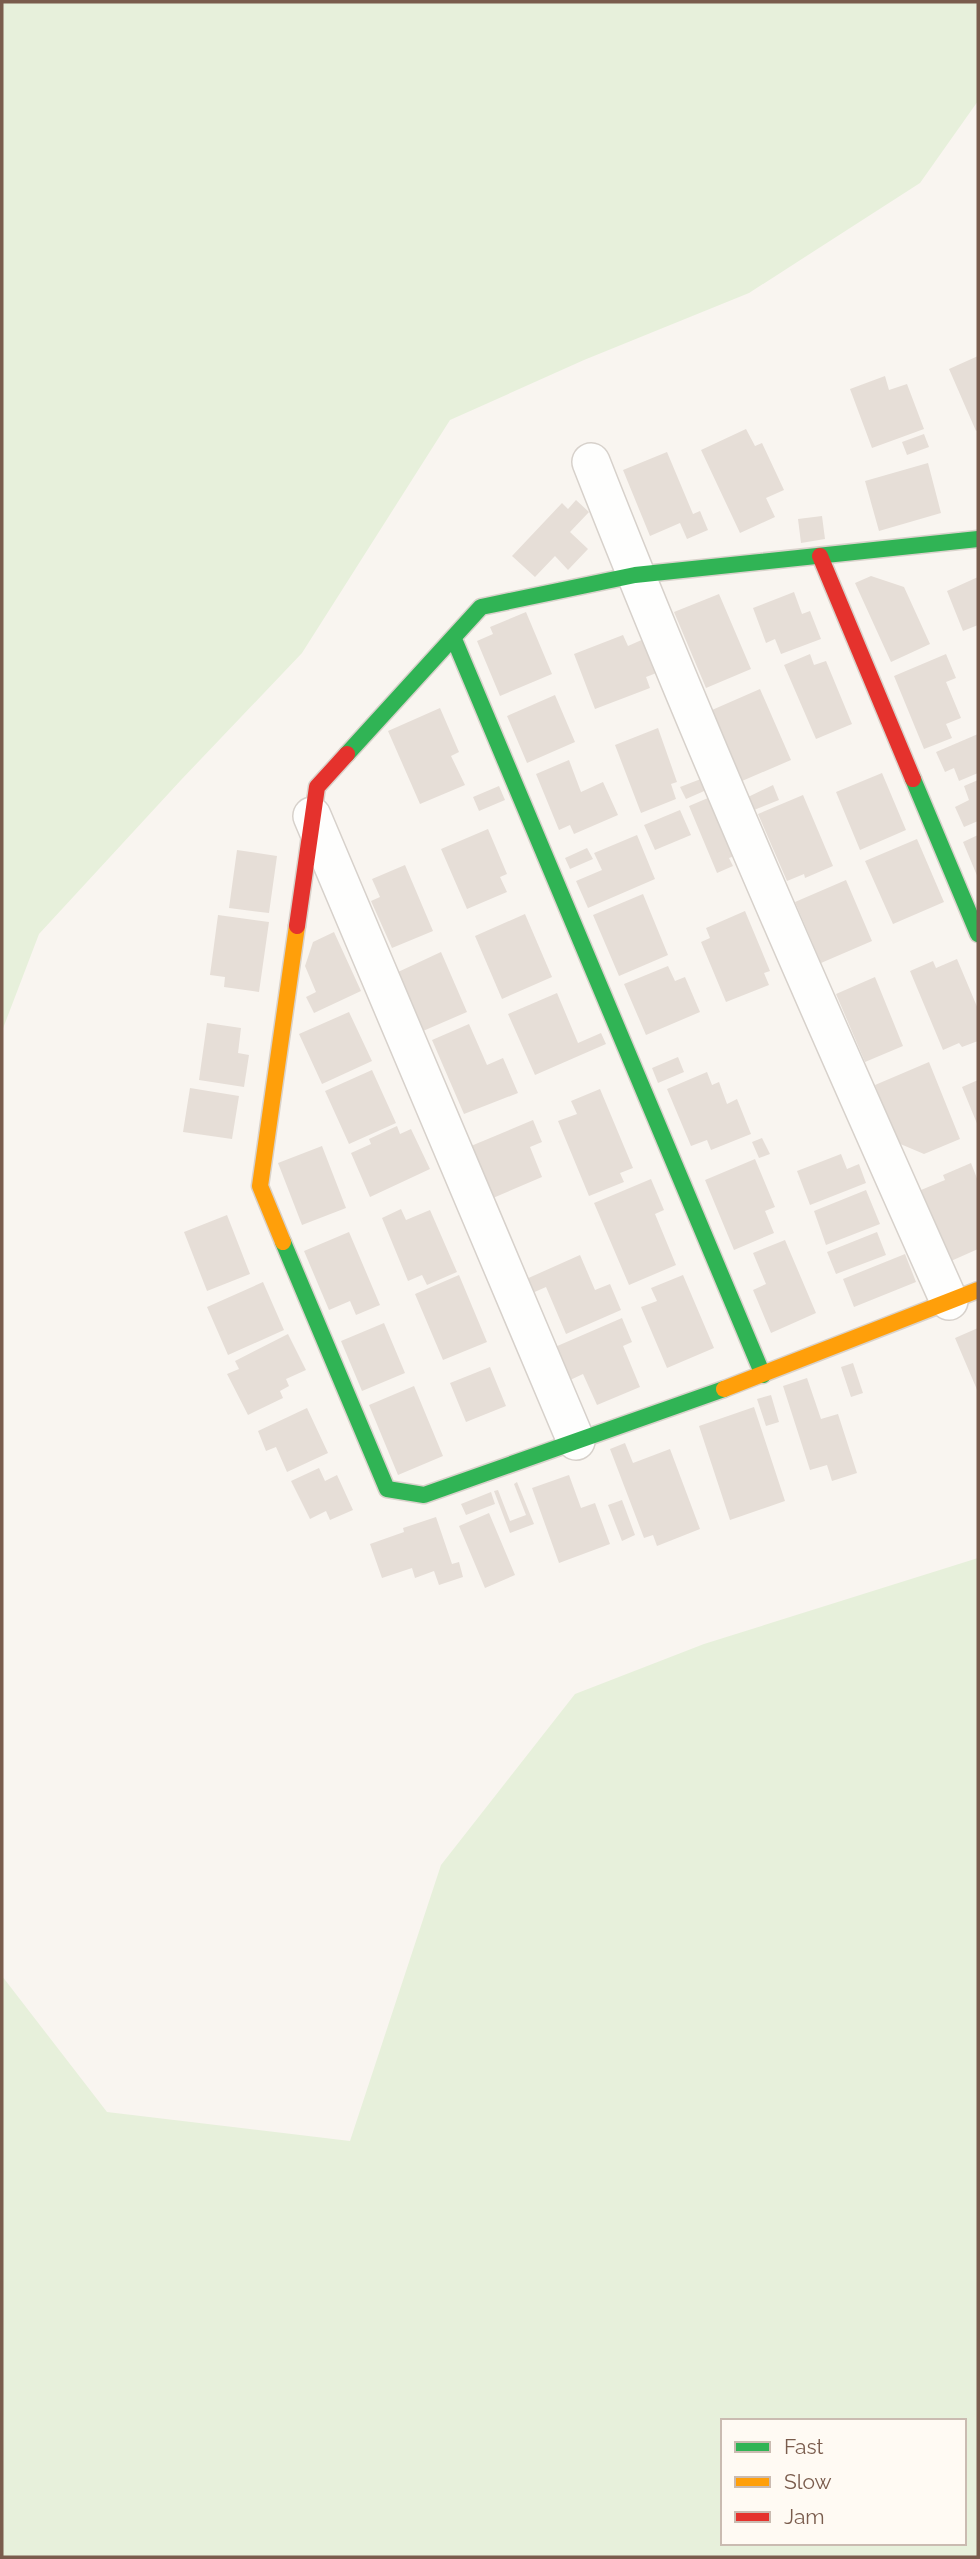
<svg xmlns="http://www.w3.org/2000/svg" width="980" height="2559" font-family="Raleway,sans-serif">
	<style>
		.green { fill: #e7f0db; fill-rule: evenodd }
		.building { fill: #e6ded7 }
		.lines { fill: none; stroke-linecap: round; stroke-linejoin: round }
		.street-casing { stroke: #d7d1cb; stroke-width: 40 }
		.fast-casing { stroke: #d9d2cb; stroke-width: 19 }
		.slow-casing { stroke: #d9d2cb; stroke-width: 19 }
		.jam-casing { stroke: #d9d2cb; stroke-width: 19 }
		.street { stroke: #fefefd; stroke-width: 37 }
		.fast { stroke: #30b455; stroke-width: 16 }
		.slow { stroke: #ff9f0a; stroke-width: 16 }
		.jam { stroke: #e5322d; stroke-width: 16 }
	</style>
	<rect width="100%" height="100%" fill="#f9f5f0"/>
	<!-- green -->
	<path class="green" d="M2,2h976v99l-58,82 -171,110 -165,67 -134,60 -148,233 -121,127 -142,154 -37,97z
		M978,1558v999h-976v-581l105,136 243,29 91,-276 134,-171 129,-50zM723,2421h241v122h-241z"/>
	<!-- building -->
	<path class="building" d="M978,356v74l-2,1 -27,-62z
		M885,376l4,14 18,-6 17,45 -52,19 -22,-59z
		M746,429l9,17 7,-3 22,47 -18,8 9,19 -35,16 -39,-83z
		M924,434l5,13 -22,8 -5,-13z
		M667,452l26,62 7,-3 8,19 -21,9 -7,-16 -30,13 -27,-66z
		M928,463l13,50 -62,18 -14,-50z
		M576,500l13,12 -19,20 18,17 -20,21 -13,-14 -20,21 -23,-21 50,-53 6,6z
		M822,516l3,23 -24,4 -3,-24z
		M871,576l33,11 26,57 -39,18 -36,-79z
		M978,577v48l-15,6 -16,-40z
		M794,592l8,22 8,-3 11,28 -40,15 -6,-15 -9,4 -13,-35z
		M719,594l32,75 -45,19 -32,-76z
		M526,612l26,62 -52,22 -23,-55 16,-7 -3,-7z
		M623,635l5,11 18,-8 13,34 -13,5 4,11 -55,21 -21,-55z
		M810,654l4,11 12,-4 26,63 -36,15 -32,-74z
		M946,654l10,24 -10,4 15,36 -15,6 6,14 -28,11 -30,-73z
		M760,689l31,71 -49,21 -30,-71z
		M555,695l20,47 -48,21 -20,-47z
		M440,708l19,44 -8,4 14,29 -45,19 -32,-73z
		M658,728l19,54 -6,2 5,15 -35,14 -26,-68z
		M978,734v39l-19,8 -5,-13 -9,4 -9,-20z
		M569,760l12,32 22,-10 15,33 -44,19 -4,-9 -11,5 -23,-56z
		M882,773l24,57 -46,20 -24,-58z
		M706,777l5,11 -25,11 -6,-12z
		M978,780v41l-14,6 -9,-20 14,-7 -5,-14z
		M773,785l6,15 -25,10 -6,-13z
		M499,786l6,14 -26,11 -6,-14z
		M715,795l25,59 -11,4 4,8 -16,7 -28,-67z
		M803,795l30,71 -28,12 -1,-4 -17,7 -29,-67z
		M680,810l11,25 -36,15 -11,-25z
		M488,829l19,45 -7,3 7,15 -40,17 -26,-60z
		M637,835l18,44 -67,29 -12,-27 26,-11 -8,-17z
		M978,835v43l-15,-36z
		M917,839l27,63 -51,22 -28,-63z
		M587,848l6,11 -23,10 -5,-11z
		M237,850l40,6 -8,57 -40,-5z
		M405,865l28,66 -41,17 -21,-47 9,-4 -8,-18z
		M846,880l26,61 -51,22 -26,-61z
		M643,894l25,61 -49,21 -26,-61z
		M745,911l25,60 -6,2 5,12 -43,17 -25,-60 9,-4 -4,-10z
		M525,914l27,63 -50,22 -27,-63z
		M218,915l51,7 -10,70 -35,-5 1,-10 -15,-2z
		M334,932l27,59 -47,22 -8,-16 10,-5 -11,-26 8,-24z
		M441,952l26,60 -44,19 -25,-59z
		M957,959l21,50v32l-16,6 -3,-4 -16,7 -33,-79 23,-10 3,7z
		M668,966l7,15 10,-4 15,35 -54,23 -22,-51z
		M875,977l28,69 -38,16 -29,-68z
		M557,993l21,50 23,-10 5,11 -71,31 -27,-61z
		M349,1012l23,49 -50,23 -23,-50z
		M207,1023l34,5 -3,25 11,2 -5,32 -45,-7z
		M469,1024l18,41 16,-7 15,35 -54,21 -32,-74z
		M678,1057l6,15 -26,11 -6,-15z
		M929,1062l31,77 -36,15 -26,-11 -23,-58z
		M372,1070l24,53 -47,21 -24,-53z
		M707,1072l5,13 7,-3 8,22 10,-5 14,35 -40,16 -4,-10 -16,6 -24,-57z
		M978,1080v46l-16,-39z
		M190,1088l49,8 -7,43 -49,-7z
		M600,1089l33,79 -13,5 4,9 -35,14 -31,-75 19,-7 -6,-13z
		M533,1120l9,22 -12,5 12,30 -49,21 -22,-52z
		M397,1126l3,8 11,-5 19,40 -60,28 -19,-44 20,-9 -2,-5z
		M762,1138l8,16 -11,4 -7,-16z
		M322,1146l24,62 -44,17 -24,-62z
		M841,1154l6,15 12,-5 7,19 -56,22 -13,-34z
		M755,1159l20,48 -10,4 9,22 -40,17 -29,-70z
		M971,1163l7,18v68l-27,12 -30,-71 24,-10 -2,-5z
		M651,1179l13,31 -9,4 21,51 -47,20 -35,-82z
		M866,1190l14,34 -54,21 -12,-34z
		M401,1209l5,11 24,-10 27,62 -30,13 -5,-10 -14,6 -26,-63z
		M227,1215l23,59 -43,17 -23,-59z
		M349,1232l31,73 -24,10 -6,-14 -21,9 -25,-59z
		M877,1232l9,23 -50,19 -9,-22z
		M785,1240l31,73 -45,20 -18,-43 13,-6 -13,-31z
		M905,1254l11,28 -62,25 -11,-28z
		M580,1255l15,35 15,-6 11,26 -55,24 -20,-47 -16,7 -6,-14z
		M459,1275l28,67 -44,18 -28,-66z
		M683,1275l31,73 -47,20 -26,-61 16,-6 -6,-13z
		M263,1282l21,48 -56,25 -21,-48z
		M622,1318l10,24 -9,4 17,41 -43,18 -14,-31 -15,7 -13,-34z
		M384,1323l21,50 -43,18 -21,-50z
		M978,1328v64l-23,-54z
		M288,1334l18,36 -20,9 3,7 -9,5 3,7 -35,17 -21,-41 12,-5 -4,-8z
		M853,1363l10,30 -12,4 -10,-30z
		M490,1367l16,39 -40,16 -16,-39z
		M807,1378l14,41 17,-5 19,59 -25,8 -5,-16 -17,5 -27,-84z
		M414,1386l29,70 -45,19 -29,-70z
		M771,1395l8,27 -13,4 -9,-27z
		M754,1407l31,94 -55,19 -31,-94z
		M307,1408l21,45 -41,19 -11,-25 -10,4 -8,-20z
		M625,1443l8,20 37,-14 30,80 -43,17 -4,-11 -9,3 -34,-89z
		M319,1468l6,13 12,-6 16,35 -23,10 -4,-9 -16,8 -19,-38z
		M569,1475l12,33 14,-5 15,41 -51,19 -27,-75z
		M517,1482l17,42 -24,9 -16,-42 4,-1 12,31 16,-6 -12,-31z
		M491,1492l4,12 -29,11 -5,-11z
		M622,1500l13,35 -13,6 -14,-36z
		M489,1513l26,62 -30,13 -26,-62z
		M436,1517l16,47 7,-2 4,15 -24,8 -5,-14 -19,7 -3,-10 -30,10 -12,-34 34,-12 -1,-4z"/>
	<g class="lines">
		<!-- street casing -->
		<g class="street-casing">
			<path id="street" d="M591,462c111,283 234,561 358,839
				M312,816l264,625"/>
		</g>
		<!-- fast casing -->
		<g class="fast-casing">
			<path id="fast" d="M454,639l309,736
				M347,754l134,-147 154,-32 343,-36
				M913,779l65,155
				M283,1242l104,247 37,6 300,-106"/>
		</g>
		<!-- slow casing -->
		<g class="slow-casing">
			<path id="slow" d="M283,1242l-23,-56 37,-260
				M724,1389l254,-99"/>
		</g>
		<!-- jam casing -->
		<g class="jam-casing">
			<path id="jam" d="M820,556l93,223
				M297,926l20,-139 30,-33"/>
		</g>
		<!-- street -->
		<use href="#street" class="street"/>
		<!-- fast -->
		<use href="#fast" class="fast"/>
		<!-- slow -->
		<use href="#slow" class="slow"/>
		<!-- jam -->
		<use href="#jam" class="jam"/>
	</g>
	<!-- border -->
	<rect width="980" height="2559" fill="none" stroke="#7a5c4d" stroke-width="7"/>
	<!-- legend -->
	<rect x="721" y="2419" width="245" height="126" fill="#fffaf3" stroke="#cabbb1" stroke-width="2"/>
	<rect x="735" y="2442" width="35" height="10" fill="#30b455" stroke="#cabbb1" stroke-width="2"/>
	<text x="784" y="2454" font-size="21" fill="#7a5c4d">Fast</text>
	<rect x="735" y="2477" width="35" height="10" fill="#ff9f0a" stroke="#cabbb1" stroke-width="2"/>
	<text x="784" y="2489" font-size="21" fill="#7a5c4d">Slow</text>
	<rect x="735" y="2512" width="35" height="10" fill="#e5322d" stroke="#cabbb1" stroke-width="2"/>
	<text x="784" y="2524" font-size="21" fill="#7a5c4d">Jam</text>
</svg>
